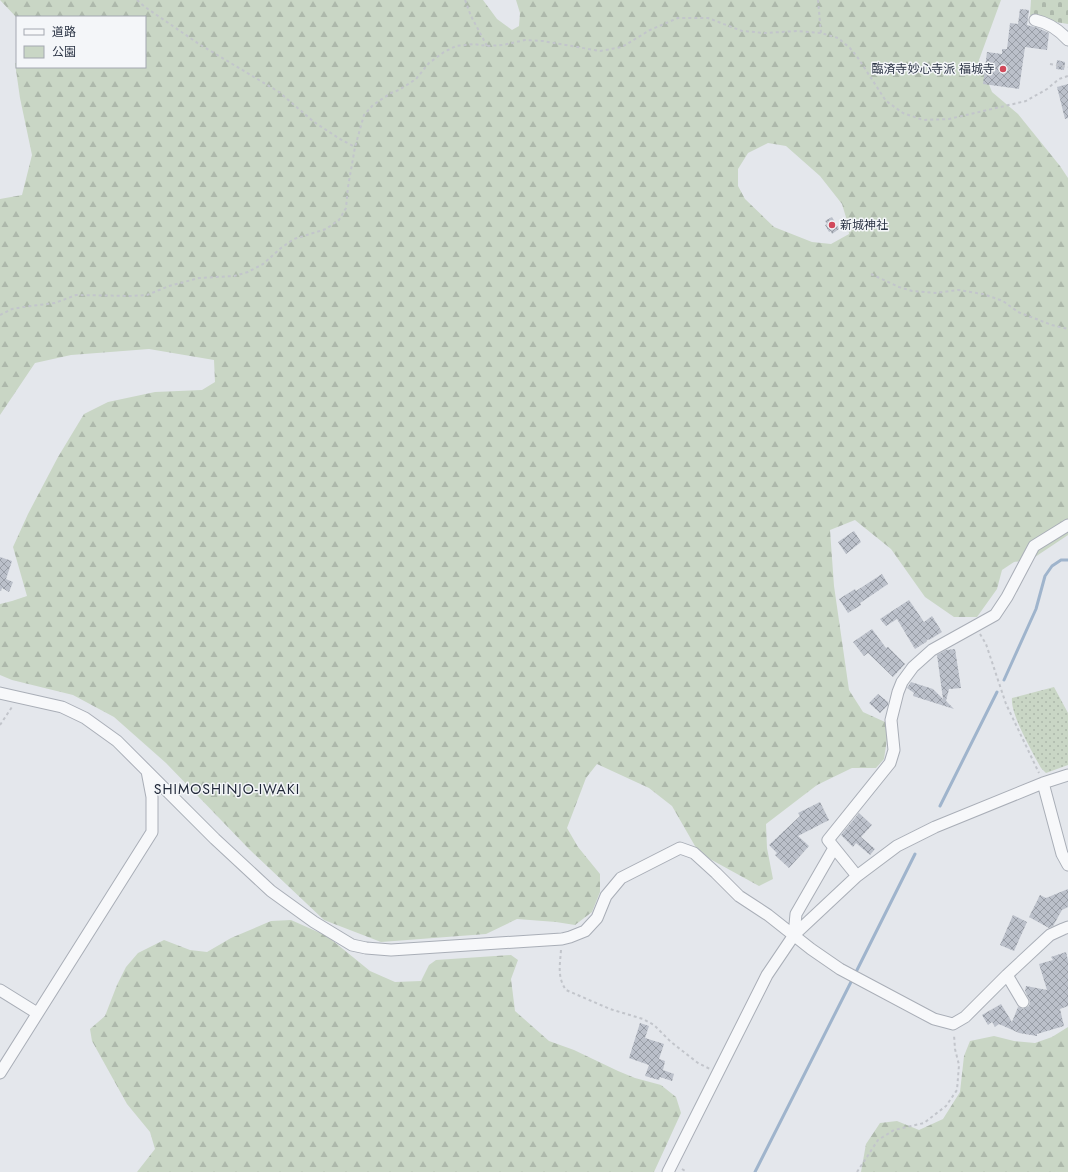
<svg xmlns="http://www.w3.org/2000/svg" width="1068" height="1172" font-family="Jost,'Noto Sans JP',sans-serif">
	<style>
		.green { fill: url(#green-dots) }
		.forest { fill: url(#forest-firs); fill-rule: evenodd }
		.cemetery { fill: url(#cemetery-stones) }
		.lines { fill: none; stroke-linecap: round; stroke-linejoin: round }
		.stream { stroke: #9fb4cc; stroke-width: 3 }
		.building { fill: url(#building-cross-hatch) }
		.minor-casing { stroke: #a9aeb7; stroke-width: 13 }
		.path { stroke: #c2c5cb; stroke-width: 2; stroke-dasharray: 3 3; stroke-linecap: butt }
		.minor { stroke: #f7f8fa; stroke-width: 11 }
		.poi-dot { fill: #d1495b; stroke: #f4f6f9; stroke-width: 1.5 }
		.labels { text-anchor: middle; stroke-width: 3; stroke-linejoin: round; paint-order: stroke }
		.poi-label { font-size: 12px; fill: #2b3445; stroke: #f4f6f9; text-anchor: end }
		.quarter-label { font-size: 14px; letter-spacing: 1px; fill: #1d2536; stroke: #f4f6f9 }
	</style>
	<defs>
		<pattern id="green-dots" width="8" height="8" patternUnits="userSpaceOnUse"><rect width="8" height="8" fill="#c9d6c5"/><path d="M2 2h.1M6 6h.1" fill="none" stroke="#adb8ab" stroke-width="1.8" stroke-linecap="round"/></pattern>
		<pattern id="forest-firs" width="22" height="20" patternUnits="userSpaceOnUse"><rect width="22" height="20" fill="#c9d6c5"/><path d="M5 1l3.5 6h-7zM16 11l3.5 6h-7z" fill="#adb8ab"/></pattern>
		<pattern id="cemetery-stones" width="16" height="16" patternUnits="userSpaceOnUse"><rect width="16" height="16" fill="#c9d6c5"/><path d="M2 7V4a2 2 0 0 1 4 0v3zM10 15v-3a2 2 0 0 1 4 0v3z" fill="#adb8ab"/></pattern>
		<pattern id="building-cross-hatch" width="8" height="8" patternUnits="userSpaceOnUse"><rect width="8" height="8" fill="#bbc0ca"/><path d="M0 0l8 8M0 8l8-8" fill="none" stroke="#989da6"/></pattern>
	</defs>
	<rect width="100%" height="100%" fill="#e4e7ec"/>
	<!-- green -->
	<path class="green" d="M1054,687l14,26v52l-22,8 -5,-5c-8,-15 -31,-54 -29,-70z"/>
	<!-- forest -->
	<path class="forest" d="M0,0h483l14,19 15,11 7,-4 1,-13 -4,-13h485l-22,60 13,32 26,22 42,52 8,12v357l-36,24 -18,3 -12,8 -5,19 -20,28h-23l-29,-20 -34,-48 -36,-29 -25,10 4,56 15,104 14,22 22,10 3,10 -4,27 -8,9h-24l-35,17 -51,39 1,24 6,31 -14,7 -60,-33 -27,-47 -23,-18 -52,-24 -11,14 -19,50 11,19 22,27v18l-8,20 -17,13 -19,-3 -39,-3 -31,15 -105,8 -57,-22 -75,-71 -83,-86 -52,-46 -41,-22 -61,-15 -12,-5v-71l12,-3 15,-5 -14,-49 15,-33 30,-57 26,-43 24,-12 47,-10 47,-2 13,-8 -1,-22 -65,-11 -78,6 -36,8 -35,52v-216l22,-4 10,-40 -12,-57 -5,-35h2v4h128v-50l-128,1zM768,143l18,3 34,30 22,28 6,20 1,10 -18,10 -19,-2 -38,-15 -29,-28 -7,-13v-17l10,-16z
		M291,920l36,16 43,35 25,11 26,-1 8,-16 7,-5 75,-5 7,5 -7,19 4,32 34,30 25,9 44,21 17,7 26,7 15,12 5,16 -27,59h-517l18,-23 -5,-17 -23,-28 -35,-63 -2,-12 15,-13 12,-31 9,-18 12,-14 26,-13 26,10 17,2 24,-14 40,-17z
		M1068,1027v145h-207l5,-28 14,-21 17,-2 22,9 24,-11 17,-27 4,-36 6,-15 24,-5 20,5 21,2 17,-6z"/>
	<!-- cemetery -->
	<path class="cemetery" d="M1031,0h37v24l-31,-5 -7,-4z"/>
	<g class="lines">
		<!-- stream -->
		<path class="stream" d="M1004,680l32,-71 9,-33 7,-10 9,-6h7
			M940,806l57,-114
			M857,970l58,-116
			M755,1172l97,-192"/>
	</g>
	<!-- building -->
	<path class="building" d="M1020,9l9,1 -2,15 11,3 11,5 -2,17 -22,-3 -6,42 -36,-5 4,-32 15,2v-5h5l3,-26 8,1z
		M1057,60l8,2 -1,8 -8,-1z
		M1068,84v34l-3,1 -8,-32z
		M832,217l7,12 -7,5 -1,-3 -2,1 -4,-7 2,-1 -2,-3z
		M854,531l7,11 -15,12 -8,-12z
		M0,557l12,4 -6,18 7,3 -4,10 -7,-4 -1,3h-1z
		M882,574l6,10 -19,13 -9,6 1,2 -13,8 -9,-14 16,-10 1,2z
		M909,600l15,22 8,-6 10,16 -13,8 -1,-1 -2,3 -11,7 -18,-30 -11,7 -6,-7z
		M872,629l14,19 2,-1 17,17 -12,13 -25,-24 -4,3 -11,-14z
		M955,649l6,39 -12,1 -3,12 8,8 -41,-13 1,-3 -7,-5 4,-6 22,7 10,10 -6,-44 9,-5z
		M878,694l10,8v3l-8,8 -11,-10z
		M820,802l9,18 -31,16 11,10 -20,22 -14,-13 2,-2 -8,-8 31,-29 -2,-3z
		M859,813l13,12 -11,12 14,12 -5,6 -14,-12 -3,4 -12,-12z
		M1068,889v18l-6,3 -9,16 -4,2 -20,-11 11,-22 6,3z
		M1013,915l14,7 -13,29 -14,-6z
		M1066,952l2,8v46l-8,3 4,17 -27,8v2l-18,-3 -20,-9 -4,3 -3,-5 -4,3 -6,-10 19,-11 11,18 6,-15 5,2 6,-3 1,-4 -1,-3 -4,-8 1,-5 21,4 -8,-26 14,-4 -2,-3z
		M640,1023l9,3 -4,12 19,6 -5,15 6,2 -2,9 11,4 -2,7 -12,-4 -1,3 -14,-4 4,-11 -20,-7z"/>
	<g class="lines">
		<!-- minor casing -->
		<g class="minor-casing">
			<path id="minor" d="M1035,20c14,3 24,10 33,20
				M0,693l62,14 23,11 32,23 98,98 56,52 43,31 38,23 14,3 25,2 171,-11 8,-2 15,-6 12,-13 9,-22 15,-18 59,-30 14,5 22,20 23,23 29,19 43,34 29,20 94,50 19,5 12,-7 42,-42 43,-40 13,-6 5,-2
				M1043,783l19,71 6,11
				M857,876l-29,-36 62,-77 4,-13 -3,-30 7,-28 4,-10 11,-15 19,-17 63,-35 12,-18 27,-51 34,-21
				M794,935l2,-21 38,-66
				M1007,975l16,27
				M0,990l37,23
				M0,1073l152,-241v-35l-5,-26
				M668,1172l99,-197 27,-40 63,-59 40,-30 38,-19 108,-44 25,-8"/>
		</g>
		<!-- path -->
		<path class="path" d="M137,0l8,7 54,37 80,48 35,30 26,17 15,8
			M465,0l6,16 16,30
			M818,0l3,33
			M1050,64l18,3
			M871,274l28,13 13,4 23,2 23,-3 25,4 20,7 15,11 34,13 16,4
			M0,315l12,-6 11,-2 32,-4 21,-8 56,1 15,-1 22,-9 30,-8 35,-2 14,-4 15,-8 18,-16 13,-9 32,-10 13,-9 7,-12 2,-21 7,-40 9,-32 9,-10 18,-12 8,-3 17,-11 13,-16 15,-11 12,-6 18,-2 13,2 16,-1 22,-5 18,1 57,10 22,-4 28,-17 28,-12h30l34,13 23,2 33,-2 23,2 17,5 12,10 8,10 28,43 17,12 20,7 26,-1 77,-18 21,-12 12,-10 9,-3
			M980,634l6,10 20,60 33,69
			M0,725l12,-18
			M561,950c-1,15 -4,27 5,40l44,19 33,10 11,6 17,17 27,21 12,6
			M682,1169l5,3
			M857,1172l21,-32 16,-10 30,-7 22,-17 11,-16 2,-25 -4,-16 -1,-14"/>
		<!-- minor -->
		<use href="#minor" class="minor"/>
	</g>
	<!-- markers -->
	<g class="poi-dot">
		<circle cx="1003" cy="69" r="4"/>
		<circle cx="832" cy="225" r="4"/>
	</g>
	<g class="labels">
		<!-- poi labels -->
		<g class="poi-label">
			<text x="995" y="73">臨済寺妙心寺派 福城寺</text>
			<text x="840" y="229" text-anchor="start">新城神社</text>
		</g>
		<!-- quarter labels -->
		<g class="quarter-label">
			<text x="227" y="794">SHIMOSHINJO-IWAKI</text>
		</g>
	</g>
	<!-- legend -->
	<rect x="16" y="16" width="130" height="52" fill="#f4f6f9" stroke="#a4a8b1"/>
	<rect x="24" y="29" width="20" height="6" fill="#f7f8fa" stroke="#a4a8b1"/>
	<text x="52" y="36" font-size="12" fill="#2b3445">道路</text>
	<rect x="24" y="46" width="20" height="12" fill="#c9d6c5" stroke="#a4a8b1"/>
	<text x="52" y="56" font-size="12" fill="#2b3445">公園</text>
</svg>
